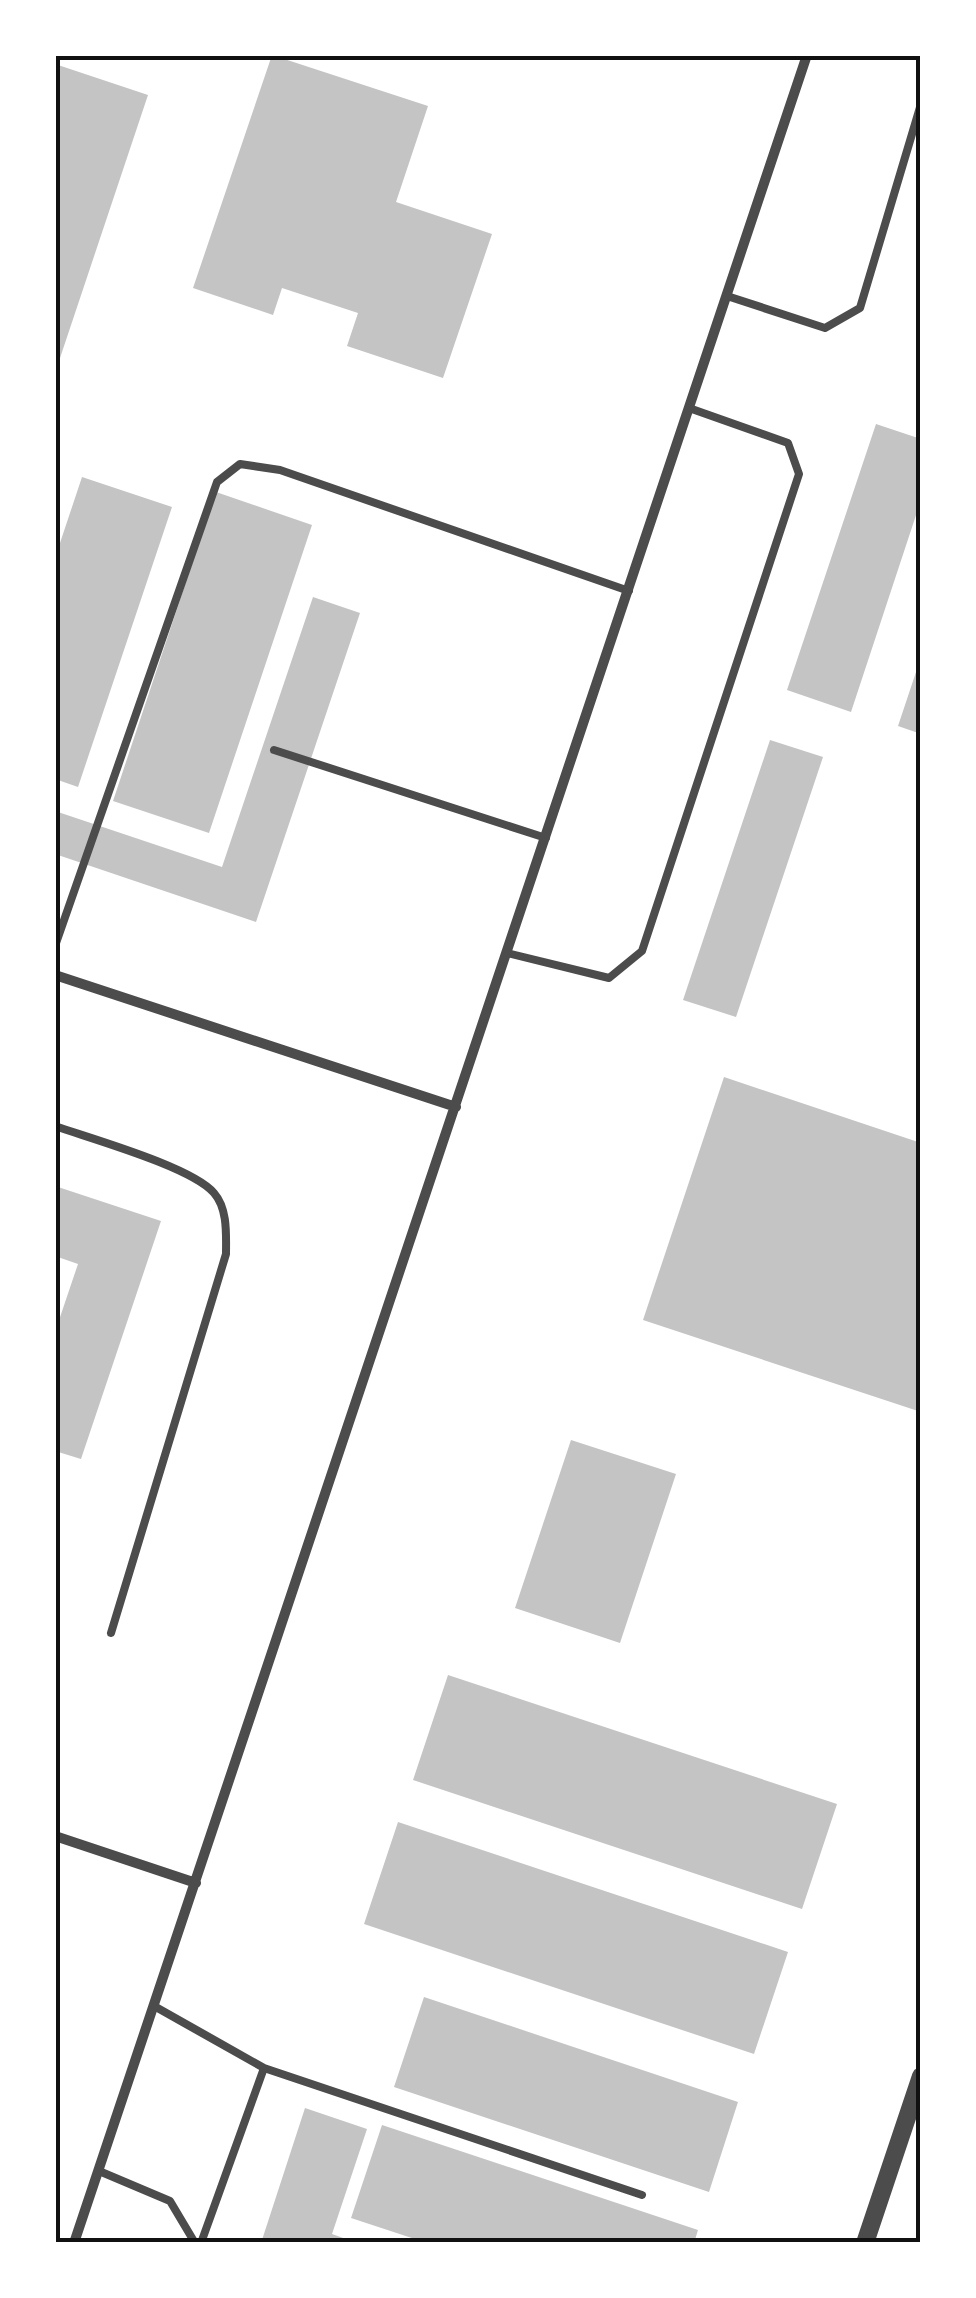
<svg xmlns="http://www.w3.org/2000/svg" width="976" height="2298" font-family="Rubik,sans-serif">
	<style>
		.building { fill: #c4c4c4 }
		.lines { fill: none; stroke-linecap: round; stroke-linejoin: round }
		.service { stroke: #4c4c4c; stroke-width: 8 }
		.minor { stroke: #4c4c4c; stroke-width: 10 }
		.tertiary { stroke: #4c4c4c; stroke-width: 18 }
		.neatline { fill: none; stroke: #111; stroke-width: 4 }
	</style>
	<rect width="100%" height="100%" fill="#fff"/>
	<!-- building -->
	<path class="building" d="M272,55l156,51 -32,96 96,32 -49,144 -96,-32 11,-33 -76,-25 -9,27 -80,-27z
		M55,64l93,31 -92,275h-1z
		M876,424l45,15v61l-70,212 -64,-22z
		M82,477l90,30 -94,280 -23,-8v-221z
		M216,492l96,33 -103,308 -96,-32z
		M313,597l47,16 -104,309 -201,-68v-43l167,56z
		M920,660h1v74l-23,-8z
		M770,740l53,17 -87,260 -53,-17z
		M724,1077l197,66v269l-278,-92z
		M55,1186l106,35 -80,238 -26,-8v-119l23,-68 -23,-8z
		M571,1440l105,34 -56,169 -105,-35z
		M448,1675l389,129 -35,105 -389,-129z
		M398,1822l390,130 -34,102 -390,-130z
		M424,1997l314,105 -29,90 -315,-105z
		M305,2108l62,21 -35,105 25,9h-96z
		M382,2125l316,105 -4,13h-267l-76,-25z"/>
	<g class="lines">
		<!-- service -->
		<path class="service" d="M727,296l98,32 35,-20 61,-204
			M274,750l272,88
			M55,946l162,-464 23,-18 40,6 349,121
			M507,953l102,25 33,-27 157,-477 -11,-31 -99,-35
			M55,1126c37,13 137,41 159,67 14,16 12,42 12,61l-115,379
			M154,2006l110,62 378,127
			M99,2171l71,30 25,42
			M201,2243l63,-175"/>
		<!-- minor -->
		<path class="minor" d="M55,975l401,132
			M55,1836l141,47
			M74,2243l733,-2188"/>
		<!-- tertiary -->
		<path class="tertiary" d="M865,2243l56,-167"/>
	</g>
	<!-- border -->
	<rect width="976" height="2298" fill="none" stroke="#ffffff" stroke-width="115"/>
	<rect x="58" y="58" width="860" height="2182" class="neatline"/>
</svg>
